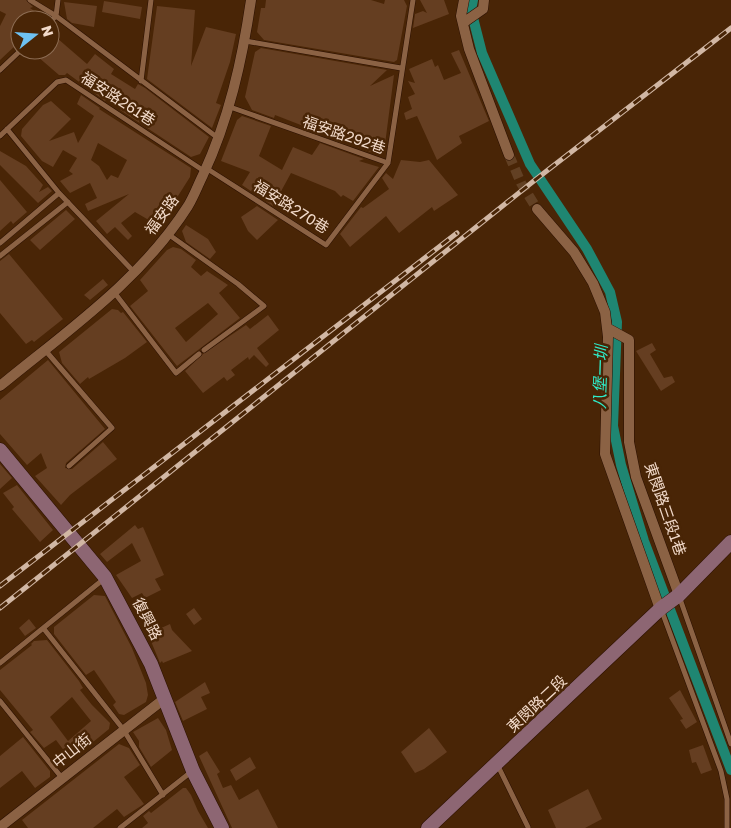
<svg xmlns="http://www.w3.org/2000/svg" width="731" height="828" font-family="'Golos Text','Noto Sans TC',sans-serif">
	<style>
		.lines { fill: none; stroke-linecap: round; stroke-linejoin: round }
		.canal { stroke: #1f8672; stroke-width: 10 }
		.building { fill: #653e21; fill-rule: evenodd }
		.street-tunnel { stroke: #624023; stroke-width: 10; stroke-dasharray: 10 5; stroke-linecap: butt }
		.lane-casing { stroke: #2a0f00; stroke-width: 6 }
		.street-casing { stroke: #2a0f00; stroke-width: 11 }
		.secondary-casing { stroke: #2a0f00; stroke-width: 15 }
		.lane { stroke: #8b6244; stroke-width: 5 }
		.street { stroke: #8b6244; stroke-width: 10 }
		.secondary { stroke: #8d6673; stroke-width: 14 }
		.rail-casing { stroke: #d1b7a4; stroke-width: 5 }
		.rail { stroke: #492506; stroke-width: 3; stroke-dasharray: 9; stroke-linecap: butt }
		.labels { text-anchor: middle; stroke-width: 5; stroke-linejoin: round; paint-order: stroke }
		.street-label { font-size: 15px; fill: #f2daca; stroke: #492506 }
		.water-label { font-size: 16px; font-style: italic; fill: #2febc8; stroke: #492506 }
	</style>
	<rect width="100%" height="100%" fill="#492506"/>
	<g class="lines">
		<!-- canal -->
		<path class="canal" d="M473,0l-2,10 11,43 48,111 57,85 23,43 7,30 -4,104 8,39 23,76 87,229"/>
	</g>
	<!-- building -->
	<path class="building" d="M0,0h26l7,7 -3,1 16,11 -26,1v26l-4,-1 -16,15v-34l6,-12 -6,-3z
		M266,0h105l13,4 1,-4h19l3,6 -10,54 -3,2 -130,-22 -7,-8 4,-24h4z
		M420,0h24l5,14 -36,14 2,-14 8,-3 4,2z
		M104,1l38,6 -2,12 -38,-7z
		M64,2l33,4 -3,21 -22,-4 -5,-4z
		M157,6l38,4 -4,56 15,-39 30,7 -6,28 -14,41 5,2 -9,23 -65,-49z
		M50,32l37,32 8,-10 19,15 -3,5 24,15 3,-5 7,4 64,49 -9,17 -9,3 -71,-47 3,-4 -14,-11 -4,6 -38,-28 -2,2h-6l-29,-25h20z
		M261,48l126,22 -17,16 24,-11 -10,77 -6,3 -103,-40 -1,3 -22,-8 -7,-13 10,-45z
		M459,50l30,71 -30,15 3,7 -25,17 -20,-44 -11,4 -2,-7 8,-4 -4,-12 7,-3 -7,-13 7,2 -6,-14 23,-10 3,8 3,-2 6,15 17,-7 -10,-20z
		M81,95l19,13 -1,1 92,59 -1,9 -31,49 -24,-14 -14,11 11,13 -4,4 -13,-13 -8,7 -11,-13 33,-27 -41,17 -3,-7 12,-6 -7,-15 -20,10 -10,-12 13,-7 -4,-3 8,-13 -14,-8 -10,17 -11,-6 -21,-25 1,-7 21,-24 8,-4 20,18 -22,22 25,-9 4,11 16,-27 -17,-12zM98,143l29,17 -9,18 -7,-3 -4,5 -8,-14 -8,-6z
		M242,116l29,10 -12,30 23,14 11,-23 19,8 8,-12 44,16 -5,2 20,6 -26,34 -10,-6 -2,2 -6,-6 -44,-18 -18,33 -31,-21 8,-13 -29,-11 16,-41z
		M0,151l26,15 17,19 -4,7 9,-5 4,4 -14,12 -38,-38z
		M401,160l19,2 9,-2 29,35 -24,16 -2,-4 -33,26 -13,-17 -36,31 -10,-13 21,-27 2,1 26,-19 -7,-11 4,-5 7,6z
		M0,180l27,32 -14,12 -2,-3 -11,10z
		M257,206l21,14 -21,20 -9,-9 -7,-14z
		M66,210l9,9 -35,31 -10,-10z
		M186,225l22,14 8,13 -6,7 -24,-17 -4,-11z
		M173,247l8,2 15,11 -5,7 10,9 6,-5 21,14 -9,8 21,25 -63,48 -47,-60 18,-15 -8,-11 27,-30zM208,303l10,11 -32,28 -11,-14z
		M9,254l54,65 -29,23 -2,-2 -6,4 -26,-31v-52z
		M103,279l5,6 -18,15 -6,-5z
		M112,309l6,1 3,3 2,-1 24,30 -22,16 -36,21 -1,-2 -8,7 -18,-21 -3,-11z
		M268,315l11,15 -22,18 12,16 -3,3 -12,-12 -5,5 -1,-3 -17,13 4,5 -8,6 -3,-4 -21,16 -18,-22 18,-17 43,-29 4,4z
		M652,343l4,7 -6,4 14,24 8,-2 3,6 -14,9 -25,-40z
		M48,360l57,69 -39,34 -1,5 7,1 31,-27 14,17 -47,36 -9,10 -26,-29 12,-8 -6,-15 -14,12 -27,-31v-34z
		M0,464l12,14 -12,11z
		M17,485l36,45 -13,12 -28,-33 2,-2 -11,-14z
		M135,525l3,4 5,-2 21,48 -9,4 6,11 -16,8 -3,-5 -10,5 -16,-23 25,-14 -9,-18 -25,19 -7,-8z
		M94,595l11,1 27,52 14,35 2,12 -2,7 -22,13 -5,-1 -6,-9 3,-3 -22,-32 -8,5 -32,-41v-7z
		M194,608l8,11 -8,6 -8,-11z
		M29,619l7,9 -11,8 -6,-8z
		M170,624l2,6 20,21 -29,12 -1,-2 -2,2 -12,-29z
		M47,640l32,41 4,7 -3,2 12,15 18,18 -1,6 -38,31 -15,-20 -12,8 -14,-16 3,-2 -33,-40v-20l32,-25 -1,-1 3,-3zM72,697l19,24 -23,20 -18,-24z
		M205,682l5,11 -9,4 6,12 -24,12 -8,-19z
		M680,690l17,32 -11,7 -6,-9 3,-1 -14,-21z
		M158,718l8,12 6,20 -21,17 -12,-20v-6l-6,-9z
		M429,728l18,24 -23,17 -9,4 -14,-21z
		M23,737l27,34v6l-15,11 -13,-17 -22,17v-32z
		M119,744l10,4 11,17 -16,12 20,27 -20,13 -7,-8 -24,19h-65l-6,-8z
		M703,745l9,25 -11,4 -5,-12 -4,1 -3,-13z
		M207,751l13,21 -3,2 6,14 8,-3 8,15 19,-11 20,39h-46l-33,-72z
		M250,757l6,11 -20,13 -6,-11z
		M183,788h3l5,7 7,16 10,17h-66l6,-5 -5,-7 6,-5 2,2z
		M588,789l14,30 -17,9h-29l-8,-18z"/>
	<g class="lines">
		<!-- street-tunnel -->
		<path class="street-tunnel" d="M509,155l12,28 16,26"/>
		<!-- lane casing -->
		<g class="lane-casing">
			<path id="lane" d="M30,0l26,16 162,122
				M56,16l2,-16
				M50,22l6,-6
				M245,41l156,27
				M0,70l21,-20
				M141,81l10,-81
				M230,107l158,56 25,-163
				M7,129l52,64 75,79
				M0,136l57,-54 9,-2 138,91
				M206,168l120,77 62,-82
				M168,234l70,50 26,22 -60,44
				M0,243l59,-50
				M0,256l68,-54
				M114,292l62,81 23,-19
				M45,350l67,78 -43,38
				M679,596l52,148
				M661,609l60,162 6,28v29
				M44,629l79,100 40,66
				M0,663l105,-85
				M0,701l62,77
				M497,764l31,63
				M120,828l71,-56"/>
		</g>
		<!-- street casing -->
		<g class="street-casing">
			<path id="street" d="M464,0l-3,16 8,33 40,106
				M463,23l20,-14 1,-9
				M537,209l37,43 19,31 12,29 3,25 -3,117 55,155
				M607,328l22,12v102l7,35 43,118
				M0,386c67,-55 141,-106 188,-180 6,-10 10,-21 15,-31 26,-56 39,-114 48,-175
				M0,827l164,-128"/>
		</g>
		<!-- secondary casing -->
		<g class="secondary-casing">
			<path id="secondary" d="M0,450l105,127 46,87 42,107 29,57
				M428,828l232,-219 19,-14 52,-53"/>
		</g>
		<!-- lane -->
		<use href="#lane" class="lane"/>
		<!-- street -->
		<use href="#street" class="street"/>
		<!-- secondary -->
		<use href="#secondary" class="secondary"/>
		<!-- rail casing -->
		<g class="rail-casing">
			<path id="rail" d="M0,586l457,-353
				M0,608l535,-428 196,-152"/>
		</g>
		<!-- rail -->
		<use href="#rail" class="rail"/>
	</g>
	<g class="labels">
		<!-- street labels -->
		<g class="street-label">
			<text transform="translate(118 99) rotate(33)" y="5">福安路261巷</text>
			<text transform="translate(344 135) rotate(19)" y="5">福安路292巷</text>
			<text transform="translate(291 207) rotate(32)" y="5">福安路270巷</text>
			<text transform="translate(162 215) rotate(-54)" y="5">福安路</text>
			<text transform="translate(665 509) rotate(71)" y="5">東閔路三段1巷</text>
			<text transform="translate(147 619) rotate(63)" y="5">復興路</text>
			<text transform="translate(537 704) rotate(-43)" y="5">東閔路二段</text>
			<text transform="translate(72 751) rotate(-39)" y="5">中山街</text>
		</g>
		<!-- water labels -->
		<g class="water-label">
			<text transform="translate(600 377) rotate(-88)" y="6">八堡一圳</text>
		</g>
	</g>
	<!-- north arrow -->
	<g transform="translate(35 35) rotate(73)"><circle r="24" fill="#492506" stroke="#8d6d54"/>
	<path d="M0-4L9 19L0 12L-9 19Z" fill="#6ec2f3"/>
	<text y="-8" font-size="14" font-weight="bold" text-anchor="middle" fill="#f2daca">N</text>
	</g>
</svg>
